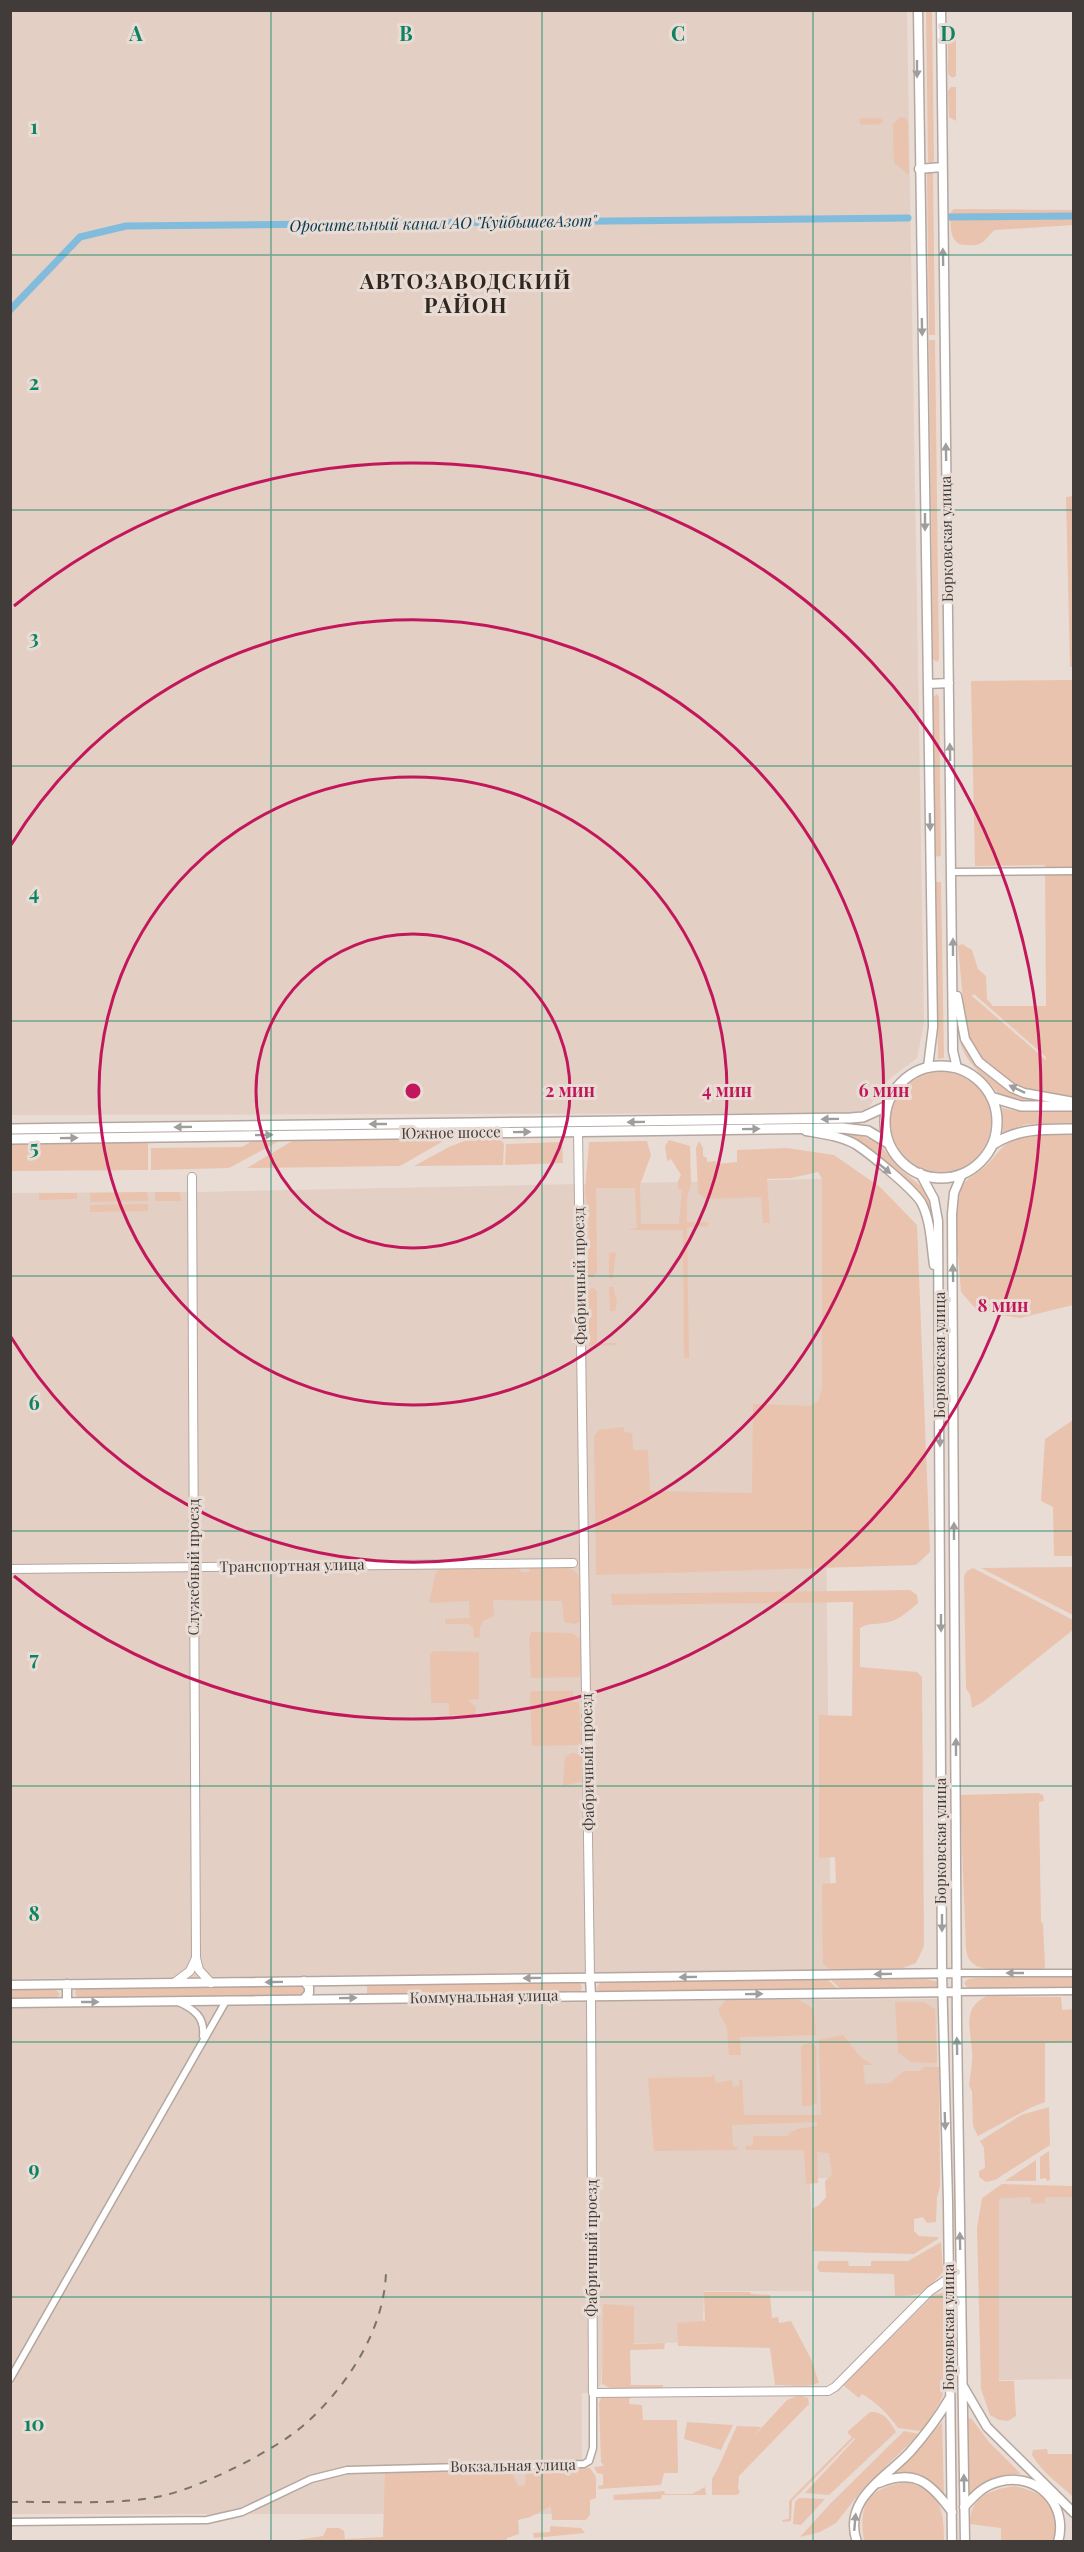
<svg xmlns="http://www.w3.org/2000/svg" width="1084" height="2552" font-family="'Playfair Display',serif">
	<style>
		.built { fill: #e3cfc4 }
		.green { fill: #e9c3ae; fill-rule: evenodd }
		.lines { fill: none; stroke-linecap: round; stroke-linejoin: round }
		.canal { stroke: #81bcdd; stroke-width: 7 }
		.minor-casing { stroke: #b4a7a0; stroke-width: 9 }
		.tertiary-casing { stroke: #b4a7a0; stroke-width: 10 }
		.secondary-casing { stroke: #b4a7a0; stroke-width: 11 }
		.primary-casing { stroke: #b4a7a0; stroke-width: 12 }
		.minor { stroke: #fff; stroke-width: 6 }
		.tertiary { stroke: #fff; stroke-width: 8 }
		.secondary { stroke: #fff; stroke-width: 8 }
		.primary { stroke: #fff; stroke-width: 9 }
		.rail { stroke: #7a726e; stroke-width: 2; stroke-dasharray: 8 8; stroke-linecap: butt }
		.oneway { fill: #a09e9c }
		.grid { fill: none; stroke: #0d8363; stroke-width: 1.5; stroke-opacity: 0.55 }
		.ring { fill: none; stroke: #c2185b; stroke-width: 3 }
		.labels { text-anchor: middle; stroke-width: 6; stroke-linejoin: round; paint-order: stroke }
		.street-label { font-size: 15px; fill: #413c39; stroke: #e9dcd5 }
		.water-label { font-size: 16px; font-style: italic; fill: #053950; stroke: #e9dcd5 }
		.district-label { font-size: 21px; font-weight: bold; letter-spacing: 1.5px; fill: #302721; stroke: #e9dcd5 }
		.grid-label { font-size: 20px; text-anchor: middle; font-weight: bold; fill: #0d8363; stroke: #e9dcd5; stroke-width: 6; stroke-linejoin: round; paint-order: stroke }
		.centre { fill: #c2185b; stroke: #e9dcd5; stroke-width: 3 }
		.ring-label { font-size: 18px; text-anchor: middle; font-weight: bold; fill: #c2185b; stroke: #e9dcd5; stroke-width: 6; stroke-linejoin: round; paint-order: stroke }
	</style>
	<rect width="100%" height="100%" fill="#e9dcd5"/>
	<!-- built -->
	<path class="built" d="M10,11h897l17,1013 -7,34 -29,22 -20,28 -14,5 -843,2z
		M822,1179l9,791 -820,9 -1,-786 188,-1z
		M937,1999l1,181 -128,-2 3,113h-109l-2,51 -99,2 -2,41 -8,8h-11v121h-571l-1,-508z
		M996,2196h77v183l-74,1z"/>
	<!-- green -->
	<path class="green" d="M926,11h6l2,150 -3,2 -3,-1z
		M953,37l3,3v36l-4,2 -4,-4v-33z
		M951,87h5v34l-7,-4 -1,-26z
		M900,117l5,1 3,4 1,53 -15,-12 -1,-39z
		M861,118h19l3,3 -3,3 -18,1 -3,-3z
		M930,172l3,2 2,161h-6l-2,-161z
		M954,209l119,1v15l-78,5c-6,4 -8,10 -14,13 -4,3 -9,2 -14,2 -18,1 -16,-18 -17,-32z
		M929,340h6l4,319 -2,3 -4,-3z
		M1073,496l1,171h-4l-4,-170z
		M1073,680l-1,403 1,13 -53,-6 -42,-35 -12,-23 -8,-86 4,-2 10,6 6,19 8,7 1,23 6,7h53l-1,-141 -70,1 -4,-185zM974,994l72,63v3l-74,-64z
		M937,694l2,3 2,158 -3,2 -3,-2 -2,-158z
		M935,882h6l3,176 -6,1z
		M959,1029c8,35 44,64 78,72 -13,0 -26,1 -37,-6 -5,-4 -8,-10 -13,-14 -15,-17 -28,-27 -28,-52z
		M891 1122a50 50 0 1 1 100 0a50 50 0 1 1-100 0Z
		M1002,1108l15,3h56v12l-46,1 -24,8z
		M833,1133l24,1 22,10 22,26 25,20 4,13 1,16 -11,-24z
		M1025,1134h48v171l-53,13 -36,-6 -9,-4 -14,-16 -3,-38h-4c-1,-19 -4,-55 9,-70 7,-8 18,-13 26,-21 11,-13 19,-24 36,-29z
		M472,1138h21l9,3 2,3 -1,21 -89,1 35,-19z
		M447,1139l-47,27 -153,2 47,-28z
		M669,1140l21,6 1,38 -4,14v24h21v4l-19,1 -2,2 2,129h-5l-1,-128h-56l10,-2 -2,-40h-39l1,84 -5,6 -4,-3 1,-56 -4,-30 4,-47 58,-1 4,14 -11,30 1,39h38l3,-35h-4v-8l3,-6 -10,-16 -4,2 -2,-15z
		M252,1141h27l-50,27 -78,2v-22l91,-1z
		M699,1141l4,7v8l4,2v4l9,-1v3l21,-2v-12l50,-2 47,7 46,32 37,38 13,327 -14,13 -320,10 -2,-139 5,-6 25,-3v5l8,1 1,17h15l2,41 102,2 1,-89 57,2 8,-5 4,-13v-209l-4,-7 -27,6 -24,1 3,44h-7l-2,-26 -55,2 -8,-6 -2,-45z
		M148,1142v28l-137,1 -1,-28z
		M562,1142l1,21 -58,2 1,-21z
		M147,1192l1,9 -58,1v-9z
		M155,1192h24l3,9h-27z
		M39,1193h38v6l-38,1z
		M148,1204v7l-58,1v-7z
		M616,1252l-3,26h-4v-25z
		M609,1287h4l4,14 -2,10h-5z
		M593,1288l4,3v52h19v2l-27,1 -1,-56z
		M1073,1420v136h-19l-1,-49 -12,-6 4,-62z
		M517,1567l5,5h7v-4c16,-1 42,-7 50,9l2,44 -6,3 -11,-2 -2,-21 -69,-1 1,16 -11,5 -3,7v9l-6,1 -1,-11 -4,-3h-24v-5l25,-1 -1,-17 -40,2 7,-31 5,-3z
		M1073,1567v48l-92,-47z
		M973,1568l100,52 1,9 -91,73 -11,6 -2,-14 -4,-5 -2,-113 3,-5z
		M910,1590l7,5 1,8c-8,7 -18,16 -29,19 -10,3 -20,0 -29,6v39l57,5 5,5 2,269 -8,17 -13,5 -72,2 -8,-6 -1,-80 14,-1 -1,-26 -16,1v-143l33,1 1,-114 -241,3 -1,-11z
		M532,1632l40,1 9,6v34l-2,4 -48,1 -2,-41z
		M434,1651l45,1v47l-11,1 8,7 -1,8h-26v-12h-18l-1,-49z
		M533,1691h40v11h6l2,40 -4,3 -45,1 -2,-53z
		M571,1753l12,1 1,27 -21,5 2,-29z
		M1038,1793l5,2 1,6 -5,1 2,120 2,2 2,44c-11,4 -61,4 -70,-3 -7,-5 -8,-9 -9,-17l-6,-153z
		M1073,1976v13h-95l-11,-2 -3,-4 4,-4 8,-1z
		M921,1978l19,4 -2,5 -96,3 -12,-11z
		M827,1979l12,11 -238,3 -5,-5 5,-6z
		M576,1982l4,1 2,4 -1,4 -5,2 -209,2v-12z
		M301,1984l4,2v7l-4,3 -224,2 -2,-6 2,-4z
		M10,1988h44l6,6 -4,5 -45,1z
		M987,1996l74,1 1,13 10,-1 1,-12v45l-28,1v59l-15,6 -52,28 -5,-10 -1,-35 -3,-5c1,-11 4,-23 3,-34 -1,-22 -11,-44 15,-56z
		M726,2000h73l15,9 2,26 -76,2 1,18h-12l-2,-28 -8,-14v-5z
		M895,2002h29l11,7 2,52 -2,2 -24,-1 -13,-10z
		M843,2035l19,24 12,6h-11l2,19 25,-1 14,-12h16l4,-4h15l1,119 -3,12 -1,24 -9,1 -4,-6 -9,2v12l5,5 19,1v2l-24,15 -101,-3 -1,-42 7,-4 7,-8 -1,-16 7,-6 -3,-22 -12,-1 1,31 -12,1 -2,-34h-58l-1,-4 8,-1v-9h36l-1,-2 9,-5 20,-3v-4l-85,3 1,22h5l-1,3 -83,1 -6,-73 63,-1 1,-2h2l2,8 16,-3 1,7 6,-1v-6l3,-1 2,36h77l-2,-75z
		M811,2043l5,3 1,57 -7,3h-8l-1,-59 4,-3z
		M1049,2107l1,38 -55,35 -9,2 -7,-5v-6l6,-3 -1,-20 -4,-7 41,-26z
		M1049,2151l1,29 -3,1 -1,-3 -6,1v-22z
		M1036,2160v21h-31z
		M1002,2184l72,2 -1,11h-28v6l-14,1v-7l-31,1 -1,3v180h15l2,35 -8,5 -9,-1 -9,-5 -9,-26 -4,-161 5,-30z
		M941,2242l2,30c-19,21 -18,24 -48,24l-1,-22 -74,-2 -3,-4 2,-7h29l1,5h22v-5h37z
		M704,2292h46l1,2 19,1 2,23 6,-1 1,6 12,-2 20,38 8,24 -12,3 -32,-1 -5,-37 -92,-2 -1,-23 28,-2z
		M943,2293v101l-4,10 -17,27 -24,-3c-10,-14 -22,-26 -36,-34l-3,4 -16,-13 91,-90z
		M603,2304l31,2v38l31,-1 -1,6 -34,1 1,35h32v3h-53l-8,-4z
		M799,2395l9,3 1,6 -70,72 -1,12 2,4 -3,3h-25v-16c9,-15 16,-35 25,-53l24,1 -7,9 33,-36z
		M602,2396h28l-1,8 13,1 1,15h34l1,53h-14l-3,12 -62,4 -1,-3 5,-1v-11l-6,-1 -3,-6 10,-1 -3,-4 -2,-59z
		M870,2412c15,0 19,8 26,20l-67,63 -24,-2 50,-54 -1,-1 -62,63 -1,20 -8,1 -1,-2 7,-1v-18l63,-64 -5,-5z
		M971,2418l18,24 32,32c-26,-1 -31,7 -51,19l-3,-74z
		M687,2422l46,3 -12,25 -37,-11z
		M942,2422l2,72 -35,-19 -13,-1 -2,-2 31,-30z
		M904,2431l15,3 -56,55 -27,34 -16,9 -20,5 30,-33z
		M1047,2449l1,5h25v43c-14,-14 -30,-23 -41,-42l1,-5z
		M590,2468l6,9v21l-6,2v15l-4,5h-34l-1,-14 -21,11 -12,3 1,14 -12,4v3h-217l33,-5 4,-8h12l5,3 1,8 38,-2 2,-64 126,-3 7,16 7,-1 1,-15z
		M907,2482c34,10 37,27 37,59h-80c-6,-38 4,-53 43,-59z
		M1014,2486c32,7 50,20 39,55h-52v-13l-31,-4c0,-28 20,-34 44,-38z
		M705,2487l1,8h-44l-1,4 -47,1 -1,-5 51,-4 1,3h27z
		M799,2498l26,1 -24,26 -8,-1 2,-22z
		M550,2526l31,2 4,5 -51,5 -1,-5 17,-1z"/>
	<g class="lines">
		<!-- canal -->
		<path class="canal" d="M950,217l124,-1
			M10,310l70,-73 46,-11 782,-8"/>
		<!-- minor casing -->
		<g class="minor-casing">
			<path id="minor" d="M952,872l122,-1
				M957,1973h117
				M957,1992l117,-1
				M178,2002c16,7 27,15 25,34
				M10,2379l216,-378
				M10,2522l197,-2 35,-8 69,-33 36,-9 237,-6 5,-3 4,-13v-55"/>
		</g>
		<!-- tertiary casing -->
		<g class="tertiary-casing">
			<path id="tertiary" d="M578,1131l12,847
				M192,1177l4,781 3,12 12,13
				M10,1569l563,-6
				M174,1983l16,-12 6,-13
				M591,1996l2,397 235,-2 7,-4 95,-96 19,-13"/>
		</g>
		<!-- secondary casing -->
		<g class="secondary-casing">
			<path id="secondary" d="M918,10l15,1017 -5,40
				M941,10l12,1041 4,17
				M919,169l23,-2
				M928,684l21,-1
				M957,996l8,43 14,23 33,26 12,5 50,9
				M806,1131c17,3 34,5 49,13 14,9 57,44 66,58 10,18 10,43 13,63
				M920,1173l14,26 4,22 4,752 6,229 4,340
				M962,1174l-8,19 -2,21 5,813 8,515
				M590,1978l1,18
				M304,1981l5,6v6l-5,6
				M67,1984v18
				M10,1985l947,-12
				M10,2003l947,-11
				M963,2386l24,41 87,86
				M879,2483c36,-15 52,0 73,29
				M964,2507c10,-11 19,-21 34,-25 38,-11 71,22 60,60
				M857,2542c-15,-43 29,-64 53,-90 15,-17 28,-34 39,-53"/>
		</g>
		<!-- primary casing -->
		<g class="primary-casing">
			<path id="primary" d="M885 1122a56 56 0 1 1 112 0a56 56 0 1 1-112 0Z
				M991,1097l30,9h53
				M10,1129l841,-11 12,-1 24,-11
				M10,1139l832,-11 26,3 20,12
				M992,1145c26,-17 51,-16 82,-16"/>
		</g>
		<!-- minor -->
		<use href="#minor" class="minor"/>
		<!-- tertiary -->
		<use href="#tertiary" class="tertiary"/>
		<!-- secondary -->
		<use href="#secondary" class="secondary"/>
		<!-- primary -->
		<use href="#primary" class="primary"/>
		<!-- rail -->
		<path class="rail" d="M10,2502c49,-1 110,4 156,-7 39,-10 108,-44 138,-70 43,-38 81,-96 82,-154"/>
	</g>
	<!-- one-way arrows -->
	<defs><path id="oneway-solid" d="M-6-.8H1V-3.2L6.5 0L1 3.2V.8H-6Z" transform="scale(1.5)"/></defs>
	<g class="oneway">
		<use href="#oneway-solid" transform="translate(917 69) rotate(90)"/>
		<use href="#oneway-solid" transform="translate(943 257) rotate(-91)"/>
		<use href="#oneway-solid" transform="translate(922 327) rotate(89)"/>
		<use href="#oneway-solid" transform="translate(946 452) rotate(-91)"/>
		<use href="#oneway-solid" transform="translate(925 522) rotate(90)"/>
		<use href="#oneway-solid" transform="translate(950 752) rotate(-91)"/>
		<use href="#oneway-solid" transform="translate(930 822) rotate(89)"/>
		<use href="#oneway-solid" transform="translate(953 947) rotate(-90)"/>
		<use href="#oneway-solid" transform="translate(1017 1089) rotate(-154)"/>
		<use href="#oneway-solid" transform="translate(830 1119) rotate(179)"/>
		<use href="#oneway-solid" transform="translate(636 1122) rotate(179)"/>
		<use href="#oneway-solid" transform="translate(378 1124) rotate(180)"/>
		<use href="#oneway-solid" transform="translate(183 1127) rotate(179)"/>
		<use href="#oneway-solid" transform="translate(751 1129) rotate(-1)"/>
		<use href="#oneway-solid" transform="translate(522 1132) rotate(-1)"/>
		<use href="#oneway-solid" transform="translate(264 1135) rotate(-1)"/>
		<use href="#oneway-solid" transform="translate(69 1138) rotate(-1)"/>
		<use href="#oneway-solid" transform="translate(884 1168) rotate(39)"/>
		<use href="#oneway-solid" transform="translate(953 1273) rotate(-91)"/>
		<use href="#oneway-solid" transform="translate(940 1438) rotate(90)"/>
		<use href="#oneway-solid" transform="translate(954 1531) rotate(-90)"/>
		<use href="#oneway-solid" transform="translate(941 1623) rotate(90)"/>
		<use href="#oneway-solid" transform="translate(956 1747) rotate(-90)"/>
		<use href="#oneway-solid" transform="translate(942 1923) rotate(90)"/>
		<use href="#oneway-solid" transform="translate(1015 1973) rotate(180)"/>
		<use href="#oneway-solid" transform="translate(883 1974) rotate(179)"/>
		<use href="#oneway-solid" transform="translate(688 1977) rotate(179)"/>
		<use href="#oneway-solid" transform="translate(532 1978) rotate(179)"/>
		<use href="#oneway-solid" transform="translate(274 1982) rotate(179)"/>
		<use href="#oneway-solid" transform="translate(754 1994) rotate(-1)"/>
		<use href="#oneway-solid" transform="translate(348 1998) rotate(-1)"/>
		<use href="#oneway-solid" transform="translate(90 2002)"/>
		<use href="#oneway-solid" transform="translate(957 2046) rotate(-91)"/>
		<use href="#oneway-solid" transform="translate(945 2121) rotate(88)"/>
		<use href="#oneway-solid" transform="translate(960 2241) rotate(-91)"/>
		<use href="#oneway-solid" transform="translate(964 2483) rotate(-91)"/>
		<use href="#oneway-solid" transform="translate(855 2522) rotate(-85)"/>
	</g>
	<!-- grid -->
	<path class="grid" d="M271,10v2532M542,10v2532M813,10v2532M10,255h1064M10,510h1064M10,766h1064M10,1021h1064M10,1276h1064M10,1531h1064M10,1786h1064M10,2042h1064M10,2297h1064"/>
	<!-- distance rings -->
	<g class="ring">
		<circle cx="413" cy="1091" r="157"/>
		<circle cx="413" cy="1091" r="314"/>
		<path d="M11 845A471 471 0 1 1 11 1337"/>
		<path d="M14 606A628 628 0 1 1 14 1576"/>
	</g>
	<g class="labels">
		<!-- street labels -->
		<g class="street-label">
			<text transform="translate(947 539) rotate(-91)" y="5">Борковская улица</text>
			<text transform="translate(451 1133) rotate(-1)" y="5">Южное шоссе</text>
			<text transform="translate(580 1276) rotate(-91)" y="5">Фабричный проезд</text>
			<text transform="translate(940 1355) rotate(-90)" y="5">Борковская улица</text>
			<text transform="translate(292 1566) rotate(-1)" y="5">Транспортная улица</text>
			<text transform="translate(194 1567) rotate(-90)" y="5">Служебный проезд</text>
			<text transform="translate(588 1762) rotate(-91)" y="5">Фабричный проезд</text>
			<text transform="translate(941 1841) rotate(-90)" y="5">Борковская улица</text>
			<text transform="translate(484 1997) rotate(-1)" y="5">Коммунальная улица</text>
			<text transform="translate(592 2248) rotate(-90)" y="5">Фабричный проезд</text>
			<text transform="translate(949 2327) rotate(-90)" y="5">Борковская улица</text>
			<text transform="translate(513 2466) rotate(-1)" y="5">Вокзальная улица</text>
		</g>
		<!-- water labels -->
		<g class="water-label">
			<text transform="translate(443 223) rotate(-1)" y="6">Оросительный канал АО "КуйбышевАзот"</text>
		</g>
		<!-- district labels -->
		<g class="district-label">
			<text x="466" y="289">АВТОЗАВОДСКИЙ<tspan x="466" dy="24">РАЙОН</tspan></text>
		</g>
	</g>
	<g class="grid-label">
		<text x="136" y="41">A</text>
		<text x="406" y="41">B</text>
		<text x="678" y="41">C</text>
		<text x="948" y="41">D</text>
		<text x="34" y="134">1</text>
		<text x="34" y="390">2</text>
		<text x="34" y="645">3</text>
		<text x="34" y="900">4</text>
		<text x="34" y="1155">5</text>
		<text x="34" y="1410">6</text>
		<text x="34" y="1666">7</text>
		<text x="34" y="1921">8</text>
		<text x="34" y="2176">9</text>
		<text x="34" y="2431">10</text>
	</g>
	<circle cx="413" cy="1091" r="9" class="centre"/>
	<g class="ring-label">
		<text x="570" y="1097">2 мин</text>
		<text x="727" y="1097">4 мин</text>
		<text x="884" y="1097">6 мин</text>
		<text x="1003" y="1312">8 мин</text>
	</g>
	<!-- border -->
	<rect width="1084" height="2552" fill="none" stroke="#413c39" stroke-width="24"/>
</svg>
